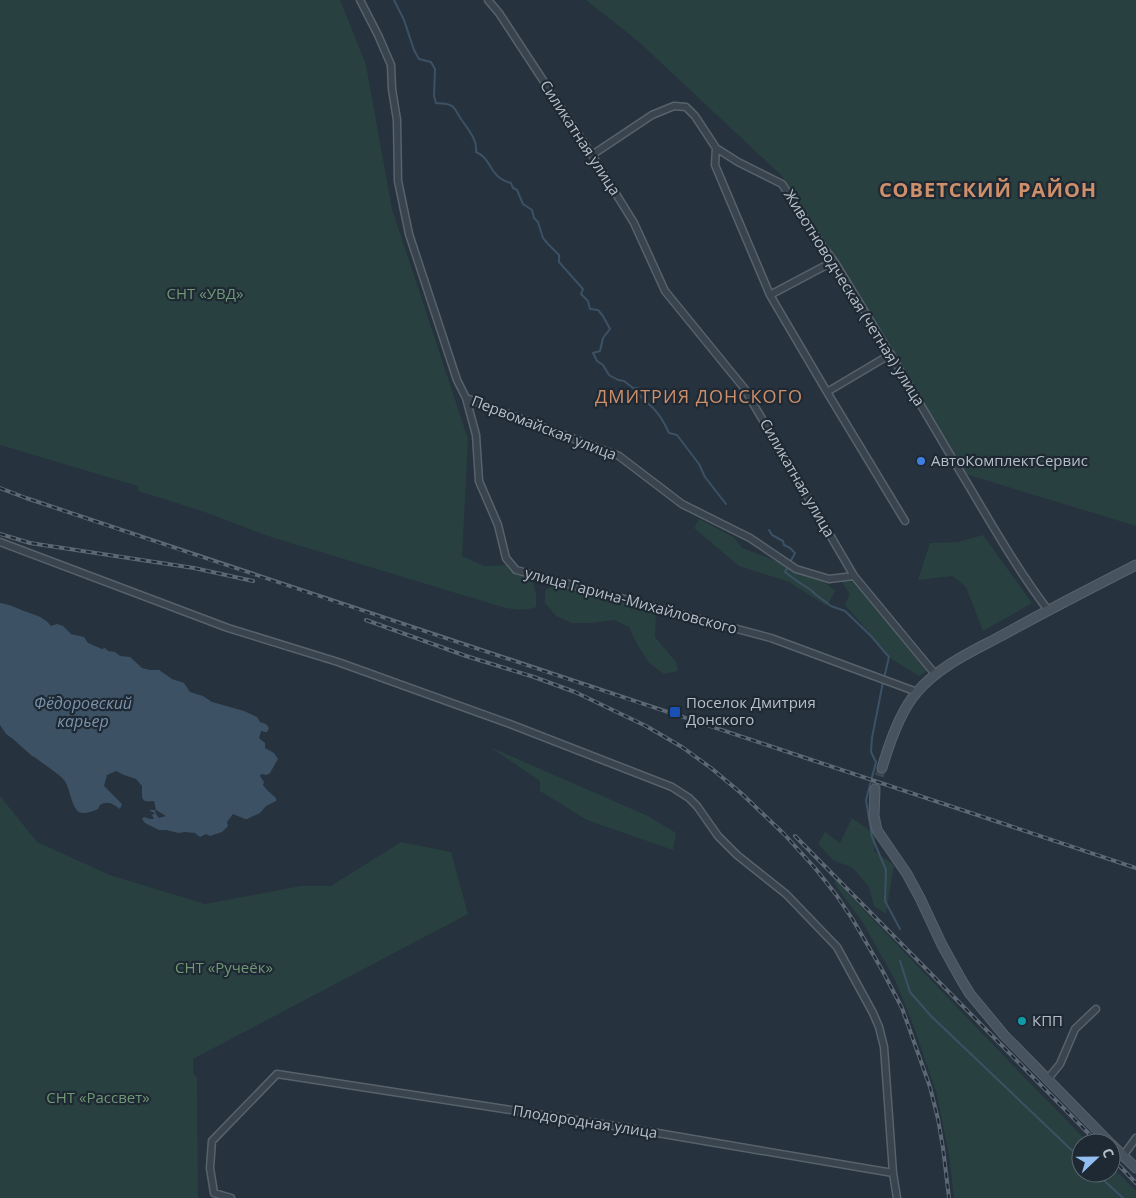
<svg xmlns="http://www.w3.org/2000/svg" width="1136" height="1198" font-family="'Open Sans',sans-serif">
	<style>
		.green { fill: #294040 }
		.water { fill: #3d5165 }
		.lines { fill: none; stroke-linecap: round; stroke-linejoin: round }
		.stream { stroke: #3d5165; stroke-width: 2 }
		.secondary-tunnel { stroke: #3c4752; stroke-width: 9; stroke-dasharray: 9 4.5; stroke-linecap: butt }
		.street-casing { stroke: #58626b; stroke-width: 9 }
		.secondary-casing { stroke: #58626b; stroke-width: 11 }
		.street { stroke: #3a444e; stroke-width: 6 }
		.secondary { stroke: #485360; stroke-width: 9 }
		.rail-casing { stroke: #5c6874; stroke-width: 4 }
		.rail { stroke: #1f2933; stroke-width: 2; stroke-dasharray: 5.5; stroke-linecap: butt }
		.shop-dot { fill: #3f7fe0; stroke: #1f2933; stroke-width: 2 }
		.transit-dot { fill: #1a4fb4; stroke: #1f2933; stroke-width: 2 }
		.culture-dot { fill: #0f9aa8; stroke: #1f2933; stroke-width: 2 }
		.labels { text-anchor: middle; stroke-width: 4.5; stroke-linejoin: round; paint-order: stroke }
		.street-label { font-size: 15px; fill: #b6bfc8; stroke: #1f2933 }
		.park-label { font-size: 15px; fill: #6f9875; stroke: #1f2933 }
		.poi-label { font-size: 15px; fill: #b6bfc8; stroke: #1f2933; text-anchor: start }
		.water-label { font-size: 16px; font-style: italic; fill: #7991aa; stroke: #1f2933 }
		.quarter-label { font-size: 18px; letter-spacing: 1px; fill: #ce8f6b; stroke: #1f2933 }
		.district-label { font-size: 20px; font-weight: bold; letter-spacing: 1px; fill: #ce8f6b; stroke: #1f2933 }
	</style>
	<rect width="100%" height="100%" fill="#26323d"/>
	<!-- green -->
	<path class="green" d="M0,0h340l26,65 26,144 76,230 -6,117 22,10 22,-1 11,9 13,4c6,10 7,17 6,29 -16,6 -30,1 -47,-4l-221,-67 -66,-25 -64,-20v-5l-138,-41z
		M586,0h550v526l-177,-54 -177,-296 -143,-134z
		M699,519l34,18 9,11 27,10 58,26 8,7 -8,15 -38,-24 -50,-16 -45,-38z
		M983,535l49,68 -49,28 -17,-44 -13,-11 -35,4 12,-37 28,-1z
		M854,581l74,89 -9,6 -26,-16 -48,-55 5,-11 -8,-12z
		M557,585l99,27 -1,25 21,25 2,9 -14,3 -15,-11 -13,-21 -7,-15 -14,-7 -25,3h-18l-16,-7 -11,-13v-13l7,-4z
		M490,747l158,69 28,17 -3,17 -86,-30 -47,-29v-10z
		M0,796l37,46 73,33 95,29 96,-18h30l70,-44 50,10 17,62 -275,145v14l4,5 1,120h-198z
		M852,818l24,17 -2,16 20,14 -8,49 -12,-8 -5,-19 -16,-19 -20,-8 -15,-16 7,-12 15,11z
		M836,881l188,196 65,66h-8v30h30v-7l25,25v7h-182l-5,-43 -12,-60 -23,-68 -19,-47 -32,-57 -29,-40z"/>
	<!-- water -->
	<path class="water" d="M0,603c7,1 13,3 19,6 11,5 24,6 32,17l6,-2 6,2 8,8 13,3 4,6 14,6 3,-1 3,3 7,1 5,4 10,1 12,11 8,2h9l13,9 12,4 6,9 13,4 9,6 32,9 13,6 3,5 6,2 3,4 -2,4h-2l-4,-1 -2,7 6,5v5l9,5 4,6 -8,14 -3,2 -6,-1 -1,2 4,6 -1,3 5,6 8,7v3l-10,5 -6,7 -13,6h-2l-12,-5 -6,8 1,4 -6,6 -12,4 -4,-2 -6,3 -5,-4 -10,-1 -6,1 -13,-3h-7l-14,-7 -3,-4 2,-2 6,2h4l-2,-4 3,-2 -5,-2v-1h5l1,4 3,4 7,-2 -10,-6 -2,-9c-14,2 -12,-3 -12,-15l-6,-7 -12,-4 -8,-4 -9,4 -3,11 18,18 -2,5c-7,-5 -12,-9 -20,-4l-2,4c-4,2 -10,4 -15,4 -12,0 -12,-25 -19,-33 -7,-8 -20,-15 -28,-22l-4,-2 -19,-17 -7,-5 -6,-9z"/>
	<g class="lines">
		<!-- stream -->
		<path class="stream" d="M394,0l10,20 10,30 5,9 12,3 4,7 -1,27 2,7c5,1 12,0 16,3 4,3 6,9 9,13 6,9 17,21 15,33 17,7 12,25 35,31l2,5 4,2 6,14 9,6 2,8 4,4 5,16 5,6 11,11v7l24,27 -2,5 7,7 2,8 8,1 5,6 7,13 -7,9 -3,13 -7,2 4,8 6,4 6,10 9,5 6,1 9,7h5v5c4,6 10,10 15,15 7,7 12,16 16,25l8,2 22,29 6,13 21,27
			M769,530l3,5 11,6 1,4 6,3 5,5 -10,19 12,9 14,9 4,4 16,12 14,5 26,25 18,21 -5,21
			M883,682l-11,56 -1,14 5,10 -10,38 6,37 14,33 -1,31 15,28
			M900,961l10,31 21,24 150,143
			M1096,1173l27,25"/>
		<!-- secondary-tunnel -->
		<path class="secondary-tunnel" d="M875,789l7,-21"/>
		<!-- street casing -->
		<g class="street-casing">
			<path id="street" d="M360,0l18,35 13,30 1,24 5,31 1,61 11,53 48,146 9,18 153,58 63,48 68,34 46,31 33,10 25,-3
				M488,0l11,13 93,142 42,68 31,68 79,97 110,188 81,98
				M716,148l-1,17 55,130 57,97 78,129
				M592,155l60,-40 22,-9 12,1 9,9 21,32 22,14 44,22 41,63 11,14c41,67 81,134 121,202 30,49 58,101 93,147
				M770,295l64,-34
				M827,392l64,-38
				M466,398l10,37 3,46 19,44 8,33 10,12 255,68 146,54
				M0,542l228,86 110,34 172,62 162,63 17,11 8,8 21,30 19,19 49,39 51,53 36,66 6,14 5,20 9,126 4,25
				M1047,1080l13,-16 15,-35 21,-20
				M1123,1156l13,-18
				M231,1198l-17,-5 -4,-25 2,-27 65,-67 351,54 265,45"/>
		</g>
		<!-- secondary casing -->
		<g class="secondary-casing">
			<path id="secondary" d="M882,768c7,-24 18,-57 35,-76 22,-26 54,-40 84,-56 45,-25 90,-48 135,-71
				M875,789l-1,27 3,14 30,44 13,24 22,47 20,36 8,13 34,41 106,108
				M1111,1144l25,24"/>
		</g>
		<!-- street -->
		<use href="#street" class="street"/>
		<!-- secondary -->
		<use href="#secondary" class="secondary"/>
		<!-- rail casing -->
		<g class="rail-casing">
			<path id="rail" d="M0,488l26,10c369,125 740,246 1110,370
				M0,534l30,9 164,25 59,13
				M366,620l100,36 68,21 41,15 71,34 36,21 29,21 30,25 43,41 31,34 22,28 16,24 28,48 21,40 28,79 8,32 5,29 6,50
				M795,836l303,307
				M1111,1157l25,26"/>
		</g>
		<!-- rail -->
		<use href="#rail" class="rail"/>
	</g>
	<!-- markers -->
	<circle class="shop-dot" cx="921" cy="461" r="5"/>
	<rect class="transit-dot" x="669" y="706" width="12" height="12" rx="2.5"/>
	<circle class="culture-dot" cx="1022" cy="1021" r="5"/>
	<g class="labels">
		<!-- street labels -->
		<g class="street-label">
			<text transform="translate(580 138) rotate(57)" y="5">Силикатная улица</text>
			<text transform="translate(854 298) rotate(58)" y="5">Животноводческая (четная) улица</text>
			<text transform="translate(544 428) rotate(21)" y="5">Первомайская улица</text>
			<text transform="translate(797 478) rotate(60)" y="5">Силикатная улица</text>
			<text transform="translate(631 601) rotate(15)" y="5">улица Гарина-Михайловского</text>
			<text transform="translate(585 1122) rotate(9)" y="5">Плодородная улица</text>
		</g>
		<!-- park labels -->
		<g class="park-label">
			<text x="205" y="299">СНТ «УВД»</text>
			<text x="224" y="973">СНТ «Ручеёк»</text>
			<text x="98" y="1103">СНТ «Рассвет»</text>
		</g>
		<!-- poi labels -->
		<g class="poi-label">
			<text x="931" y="466">АвтоКомплектСервис</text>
			<text x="686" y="708">Поселок Дмитрия<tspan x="686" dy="17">Донского</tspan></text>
			<text x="1032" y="1026">КПП</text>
		</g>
		<!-- water labels -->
		<g class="water-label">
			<text x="83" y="709">Фёдоровский<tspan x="83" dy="18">карьер</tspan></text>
		</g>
		<!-- quarter labels -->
		<g class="quarter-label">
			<text x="699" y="403">ДМИТРИЯ ДОНСКОГО</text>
		</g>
		<!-- district labels -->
		<g class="district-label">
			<text x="988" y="197">СОВЕТСКИЙ РАЙОН</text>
		</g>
	</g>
	<!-- north arrow -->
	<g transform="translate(1096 1158) rotate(68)"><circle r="24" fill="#1f2933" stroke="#5b656f"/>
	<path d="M0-4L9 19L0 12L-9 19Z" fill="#92bef1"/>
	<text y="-8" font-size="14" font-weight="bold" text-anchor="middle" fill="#b6bfc8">С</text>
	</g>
</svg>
